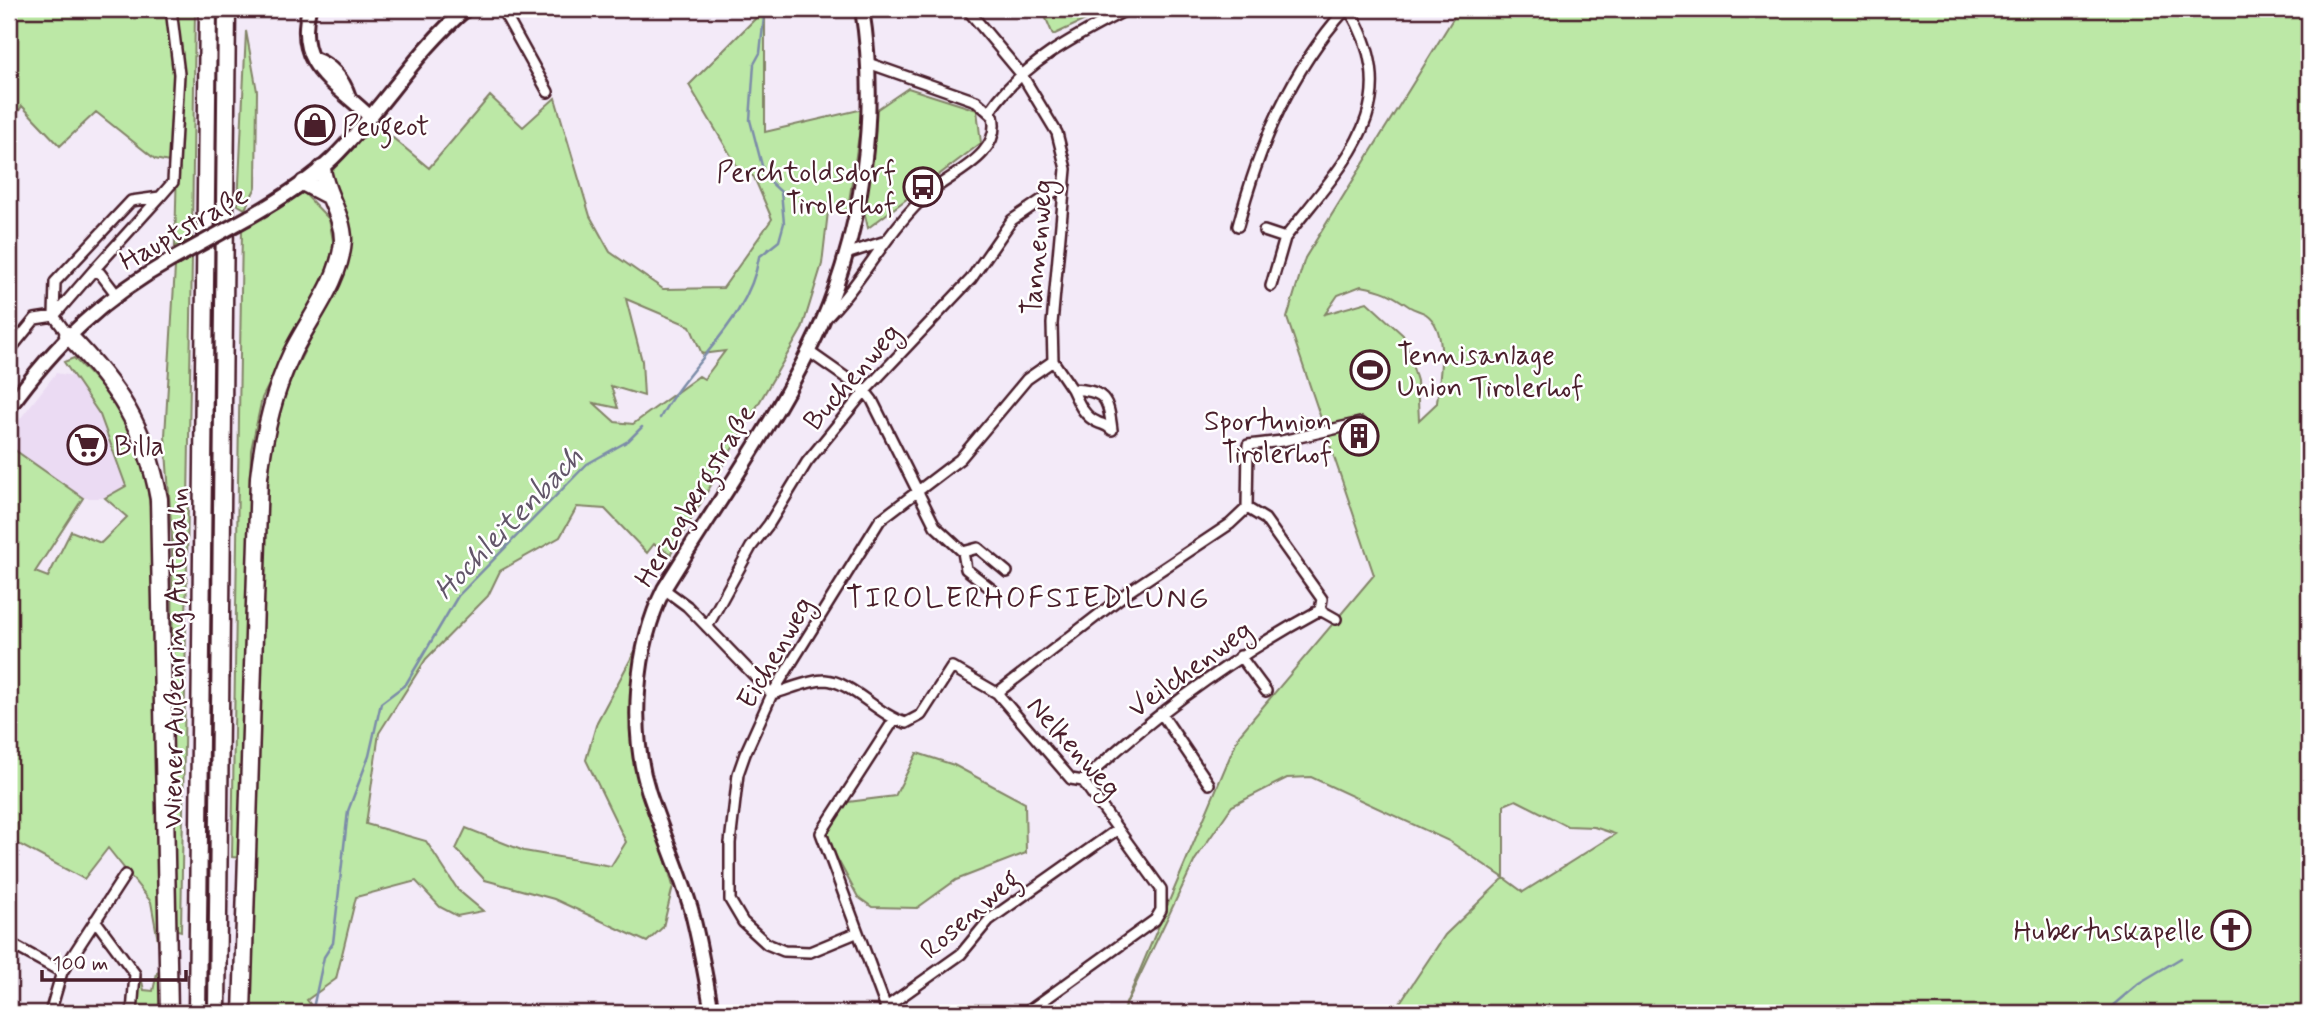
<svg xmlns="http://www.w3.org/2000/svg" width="2318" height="1022" font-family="Mynerve,sans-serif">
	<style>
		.built { fill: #ebdbf3 }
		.green { fill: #bce8a6; stroke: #838468; stroke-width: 2; fill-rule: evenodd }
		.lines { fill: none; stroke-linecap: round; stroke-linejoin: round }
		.stream { stroke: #7b8ca8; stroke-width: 2.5 }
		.street-casing { stroke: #4a1f2b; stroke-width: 14 }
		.secondary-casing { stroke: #4a1f2b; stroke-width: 18 }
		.highway-casing { stroke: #4a1f2b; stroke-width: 21 }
		.street { stroke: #fff; stroke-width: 9 }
		.secondary { stroke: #fff; stroke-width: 12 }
		.highway { stroke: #fff; stroke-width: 16 }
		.secondary-bridge-casing { stroke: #4a1f2b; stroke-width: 18; stroke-linecap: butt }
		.secondary-bridge { stroke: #fff; stroke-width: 12 }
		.labels { text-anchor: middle; stroke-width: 5; stroke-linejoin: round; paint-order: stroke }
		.poi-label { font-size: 28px; fill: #4a1f2b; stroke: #fff; text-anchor: start }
		.street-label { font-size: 28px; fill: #4a1f2b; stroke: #fff }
		.water-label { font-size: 30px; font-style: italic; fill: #63566a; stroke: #fff }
		.neighbourhood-label { font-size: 30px; letter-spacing: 2px; fill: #4a1f2b; stroke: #fff }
	</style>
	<rect width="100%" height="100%" fill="#f3eaf8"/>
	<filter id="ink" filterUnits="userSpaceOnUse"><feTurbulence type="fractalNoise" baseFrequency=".0143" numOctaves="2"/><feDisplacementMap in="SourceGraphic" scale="14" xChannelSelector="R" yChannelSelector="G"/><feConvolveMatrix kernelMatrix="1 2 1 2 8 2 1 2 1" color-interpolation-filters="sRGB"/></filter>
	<g filter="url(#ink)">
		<!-- built -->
		<path class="built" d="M56,373l17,3 27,39 27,71 -22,12h-22l-74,-52v-13z"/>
		<!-- green -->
		<path class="green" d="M9,9h186l-3,229 -17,9 2,-84 -4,-51 -4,50 -14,-3 -59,-47 -36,34 -38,-40 -13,21z
			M765,9v123l98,-23 -16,106 -18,-12 -7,61 -20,65 -131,225 -17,-10 -7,9 -42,-44 -28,-2 -17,30 -60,34 -12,25 -62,63 -47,74 -13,91 60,17 32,49 25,21 -26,5 -17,-9 -24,-26 -60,16 -20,82 -29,21 10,13h-69l20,-531 7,-63 21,-51 42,-84 10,-32 -19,-78 46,-51 54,45 61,-72 33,31 32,-29 35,118 20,36 53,37 60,-1 49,-69 -18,-42 -17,-11 -48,-81zM626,299l64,27 12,28 23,-3 -21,28 -5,-3 -66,48 -18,-2 -21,-19 24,5 -7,-22 33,10 -2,-35z
			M1042,9h67l-56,26z
			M1459,9h850v1004h-916l52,-78 59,-57 -55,-37 -138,-64 -24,1 -55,28 -37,54 -73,153 117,-278 135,-160 -87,-257 18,-60zM1361,286c23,4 30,8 49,21 5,3 11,4 16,7 24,17 13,65 11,89l-18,17 -2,-39 -14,-46 -36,-33 -42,12 13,-19zM1516,800l51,26 27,1 21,7 -92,58 -19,-14v-73z
			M246,31l11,60 -1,96 -11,22 -7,-4z
			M908,88l69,22 4,33 -113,85 -4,-17 12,-101z
			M303,192l26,27 5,27 -9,29 -63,123 -11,52 -10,408 -9,-1 10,-627z
			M192,257l-11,674 -7,-2 -2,-391 -7,-102 10,-169z
			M74,358l33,34 23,38 16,47 10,74 3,395 -8,-44 -43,-54 -24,31 -75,-40v-393l74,52 -48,74 13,5 23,-46 30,12 26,-26 -22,-19 21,-12 -26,-71 -36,-53z
			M635,651l-5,85 43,150 -10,41 -16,15 -93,-43 -69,-19 -29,-31 10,-21 58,23 87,15 15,-24 -40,-82 11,-38z
			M917,753l37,12 71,38 1,50 -70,27 -39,28 -45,-1 -14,-10 -26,-48 -5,-19 21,-28 47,-6z
			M139,969l5,21 9,1 4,-18 5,-3 1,43h-27z"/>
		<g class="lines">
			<!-- stream -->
			<path class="stream" d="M660,418c29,-55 89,-97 99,-161l20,-16 5,-18 -3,-31 -16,-15 -15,-57 4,-56 6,-11 4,-36 -8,-8
				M312,1013l12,-56 9,-14 15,-132 21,-55 12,-53 25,-19 52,-88 129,-132 41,-23 14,-14
				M2104,1013l35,-30 42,-25"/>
			<!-- street casing -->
			<g class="street-casing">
				<path id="street" d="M502,9l46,83
					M967,9l55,66 35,58 9,36 -14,155 1,37 19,28c33,2 36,8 40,41
					M990,111c33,-49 88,-76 138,-102
					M160,197l13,-15 6,-108 -8,-65
					M1238,226c21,-80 52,-155 108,-217
					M1264,231l21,7c58,-76 123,-130 64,-229
					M846,254l37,-12
					M1271,286l14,-48
					M824,320c40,-39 63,-91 106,-128 24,-20 72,-37 63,-76l-17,-15 -108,-38
					M68,335l-14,-19 39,-45 7,2 16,21
					M9,351l26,-32 19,-3 1,-34 76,-81 29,-4 -67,74
					M808,351l57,40 7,9 63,126 28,26 15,-4 29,24
					M1072,389c6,12 11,27 25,33 6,3 9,2 15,8
					M963,552l3,17 28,22
					M664,589l23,17 85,88c16,-4 36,-14 53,-14 26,1 54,36 81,43l15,-8 31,-48 45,26 74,86 12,2 78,108v21l-6,10 -129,93
					M1320,610l16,9
					M707,627l44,-80 18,-23 38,-62 58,-71 106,-112 41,-59 53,-36
					M1240,656l26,35
					M997,693l131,-101 102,-68 17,-16 1,-63 34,-4 78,-18
					M1161,713l48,71
					M1083,781c72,-68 150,-124 237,-171l2,-11 -57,-80 -18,-11
					M95,920l40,54 -3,39
					M856,933l-46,19 -26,-1 -17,-7 -24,-22 -13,-22v-57l8,-69 7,-20 27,-60 108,-174 80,-61 67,-80 26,-18
					M9,943l53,29
					M885,1008l76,-54 28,-34 129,-91
					M50,1013l12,-41 63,-97
					M888,1013l-67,-180 73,-113"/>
			</g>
			<!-- secondary casing -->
			<g class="secondary-casing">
				<path id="secondary" d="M309,9c-15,58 26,73 61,108
					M314,59c17,6 29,20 35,38
					M249,217c30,-17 59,-35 84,-59 48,-47 82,-106 133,-149
					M9,408c47,-65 94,-110 164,-149
					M712,1013c-6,-35 -12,-70 -21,-104 -12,-40 -29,-77 -42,-116 -20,-62 -14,-146 15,-204 52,-85 117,-174 157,-264 42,-98 58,-211 41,-316"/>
			</g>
			<!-- highway casing -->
			<g class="highway-casing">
				<path id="highway" d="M304,183l23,12
					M68,335c50,51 78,93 91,164l10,514
					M197,1013l11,-1004
					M217,1013l10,-1004
					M242,1013l17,-536c5,-45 14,-84 33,-124 17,-35 49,-73 51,-113 0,-25 -18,-46 -21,-71"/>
			</g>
			<!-- street -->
			<use href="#street" class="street"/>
			<!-- secondary -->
			<use href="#secondary" class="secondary"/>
			<!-- highway -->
			<use href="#highway" class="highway"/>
			<!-- secondary-bridge casing -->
			<g class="secondary-bridge-casing">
				<path id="secondary-bridge" d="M173,259l76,-42"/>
			</g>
			<!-- secondary-bridge -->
			<use href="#secondary-bridge" class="secondary-bridge"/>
		</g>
	</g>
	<!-- icons -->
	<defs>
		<g id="shop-ring" transform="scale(2.0125)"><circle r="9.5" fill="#fff" stroke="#4a1f2b" stroke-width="1.5"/><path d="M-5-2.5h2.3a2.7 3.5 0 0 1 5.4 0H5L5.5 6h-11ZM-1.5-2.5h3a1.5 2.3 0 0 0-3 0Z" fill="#4a1f2b"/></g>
		<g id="bus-ring" transform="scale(2.0125)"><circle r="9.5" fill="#fff" stroke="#4a1f2b" stroke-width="1.5"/><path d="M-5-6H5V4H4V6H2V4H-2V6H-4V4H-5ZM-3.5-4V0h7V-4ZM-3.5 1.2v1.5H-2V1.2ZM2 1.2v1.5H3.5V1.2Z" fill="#4a1f2b"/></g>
		<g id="stadium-ring" transform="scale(2.0125)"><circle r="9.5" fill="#fff" stroke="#4a1f2b" stroke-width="1.5"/><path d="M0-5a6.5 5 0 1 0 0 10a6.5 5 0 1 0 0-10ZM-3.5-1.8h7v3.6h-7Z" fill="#4a1f2b"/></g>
		<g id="building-ring" transform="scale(2.0125)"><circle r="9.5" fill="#fff" stroke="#4a1f2b" stroke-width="1.5"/><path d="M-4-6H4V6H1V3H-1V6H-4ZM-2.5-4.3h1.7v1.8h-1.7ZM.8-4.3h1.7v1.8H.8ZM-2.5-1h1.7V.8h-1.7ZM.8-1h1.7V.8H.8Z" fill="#4a1f2b"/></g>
		<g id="supermarket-ring" transform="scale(2.0125)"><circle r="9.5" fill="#fff" stroke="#4a1f2b" stroke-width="1.5"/><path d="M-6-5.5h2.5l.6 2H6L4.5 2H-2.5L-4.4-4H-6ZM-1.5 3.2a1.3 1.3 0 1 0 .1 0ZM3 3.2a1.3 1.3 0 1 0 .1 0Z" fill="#4a1f2b"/></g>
		<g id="church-ring" transform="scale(2.0125)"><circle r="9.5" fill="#fff" stroke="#4a1f2b" stroke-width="1.5"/><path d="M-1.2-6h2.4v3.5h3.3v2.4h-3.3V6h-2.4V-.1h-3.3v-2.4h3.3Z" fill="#4a1f2b"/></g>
	</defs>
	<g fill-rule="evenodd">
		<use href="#shop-ring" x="315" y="125"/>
		<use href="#bus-ring" x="923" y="187"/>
		<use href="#stadium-ring" x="1370" y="370"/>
		<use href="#building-ring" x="1359" y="436"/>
		<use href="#supermarket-ring" x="87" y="445"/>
		<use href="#church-ring" x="2231" y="930"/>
	</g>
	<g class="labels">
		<!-- poi labels -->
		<g class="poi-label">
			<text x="342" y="135">Peugeot</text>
			<text x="896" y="181" text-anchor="end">Perchtoldsdorf<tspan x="896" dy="32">Tirolerhof</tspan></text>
			<text x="1397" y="364">Tennisanlage<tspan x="1397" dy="32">Union Tirolerhof</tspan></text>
			<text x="1332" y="430" text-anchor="end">Sportunion<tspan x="1332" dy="32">Tirolerhof</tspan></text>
			<text x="114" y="455">Billa</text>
			<text x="2204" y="940" text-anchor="end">Hubertuskapelle</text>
		</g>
		<!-- street labels -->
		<g class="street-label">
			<text transform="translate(183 227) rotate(-30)" y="10">Hauptstraße</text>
			<text transform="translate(1036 247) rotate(-85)" y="10">Tannenweg</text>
			<text transform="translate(851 376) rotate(-49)" y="10">Buchenweg</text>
			<text transform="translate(694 495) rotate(-59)" y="10">Herzogbergstraße</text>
			<text transform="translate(774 652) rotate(-60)" y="10">Eichenweg</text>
			<text transform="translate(174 658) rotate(-89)" y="10">Wiener Außenring Autobahn</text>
			<text transform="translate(1189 668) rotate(-36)" y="10">Veilchenweg</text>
			<text transform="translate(1075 746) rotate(48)" y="10">Nelkenweg</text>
			<text transform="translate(969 913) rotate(-41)" y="10">Rosenweg</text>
		</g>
		<!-- water labels -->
		<g class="water-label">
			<text transform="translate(508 523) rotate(-46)" y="10">Hochleitenbach</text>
		</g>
		<!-- neighbourhood labels -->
		<g class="neighbourhood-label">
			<text x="1028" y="607">TIROLERHOFSIEDLUNG</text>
		</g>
	</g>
	<!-- margin -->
	<rect width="2318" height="1022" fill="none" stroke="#fff" stroke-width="35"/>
	<rect x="18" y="18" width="2283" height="987" fill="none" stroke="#4a1f2b" stroke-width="2.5" filter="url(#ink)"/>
	<!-- scale -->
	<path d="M42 970v10h144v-10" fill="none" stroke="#4a1f2b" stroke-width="3.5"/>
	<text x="52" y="970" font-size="21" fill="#4a1f2b" stroke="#ffffff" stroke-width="5" paint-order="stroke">100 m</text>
</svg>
